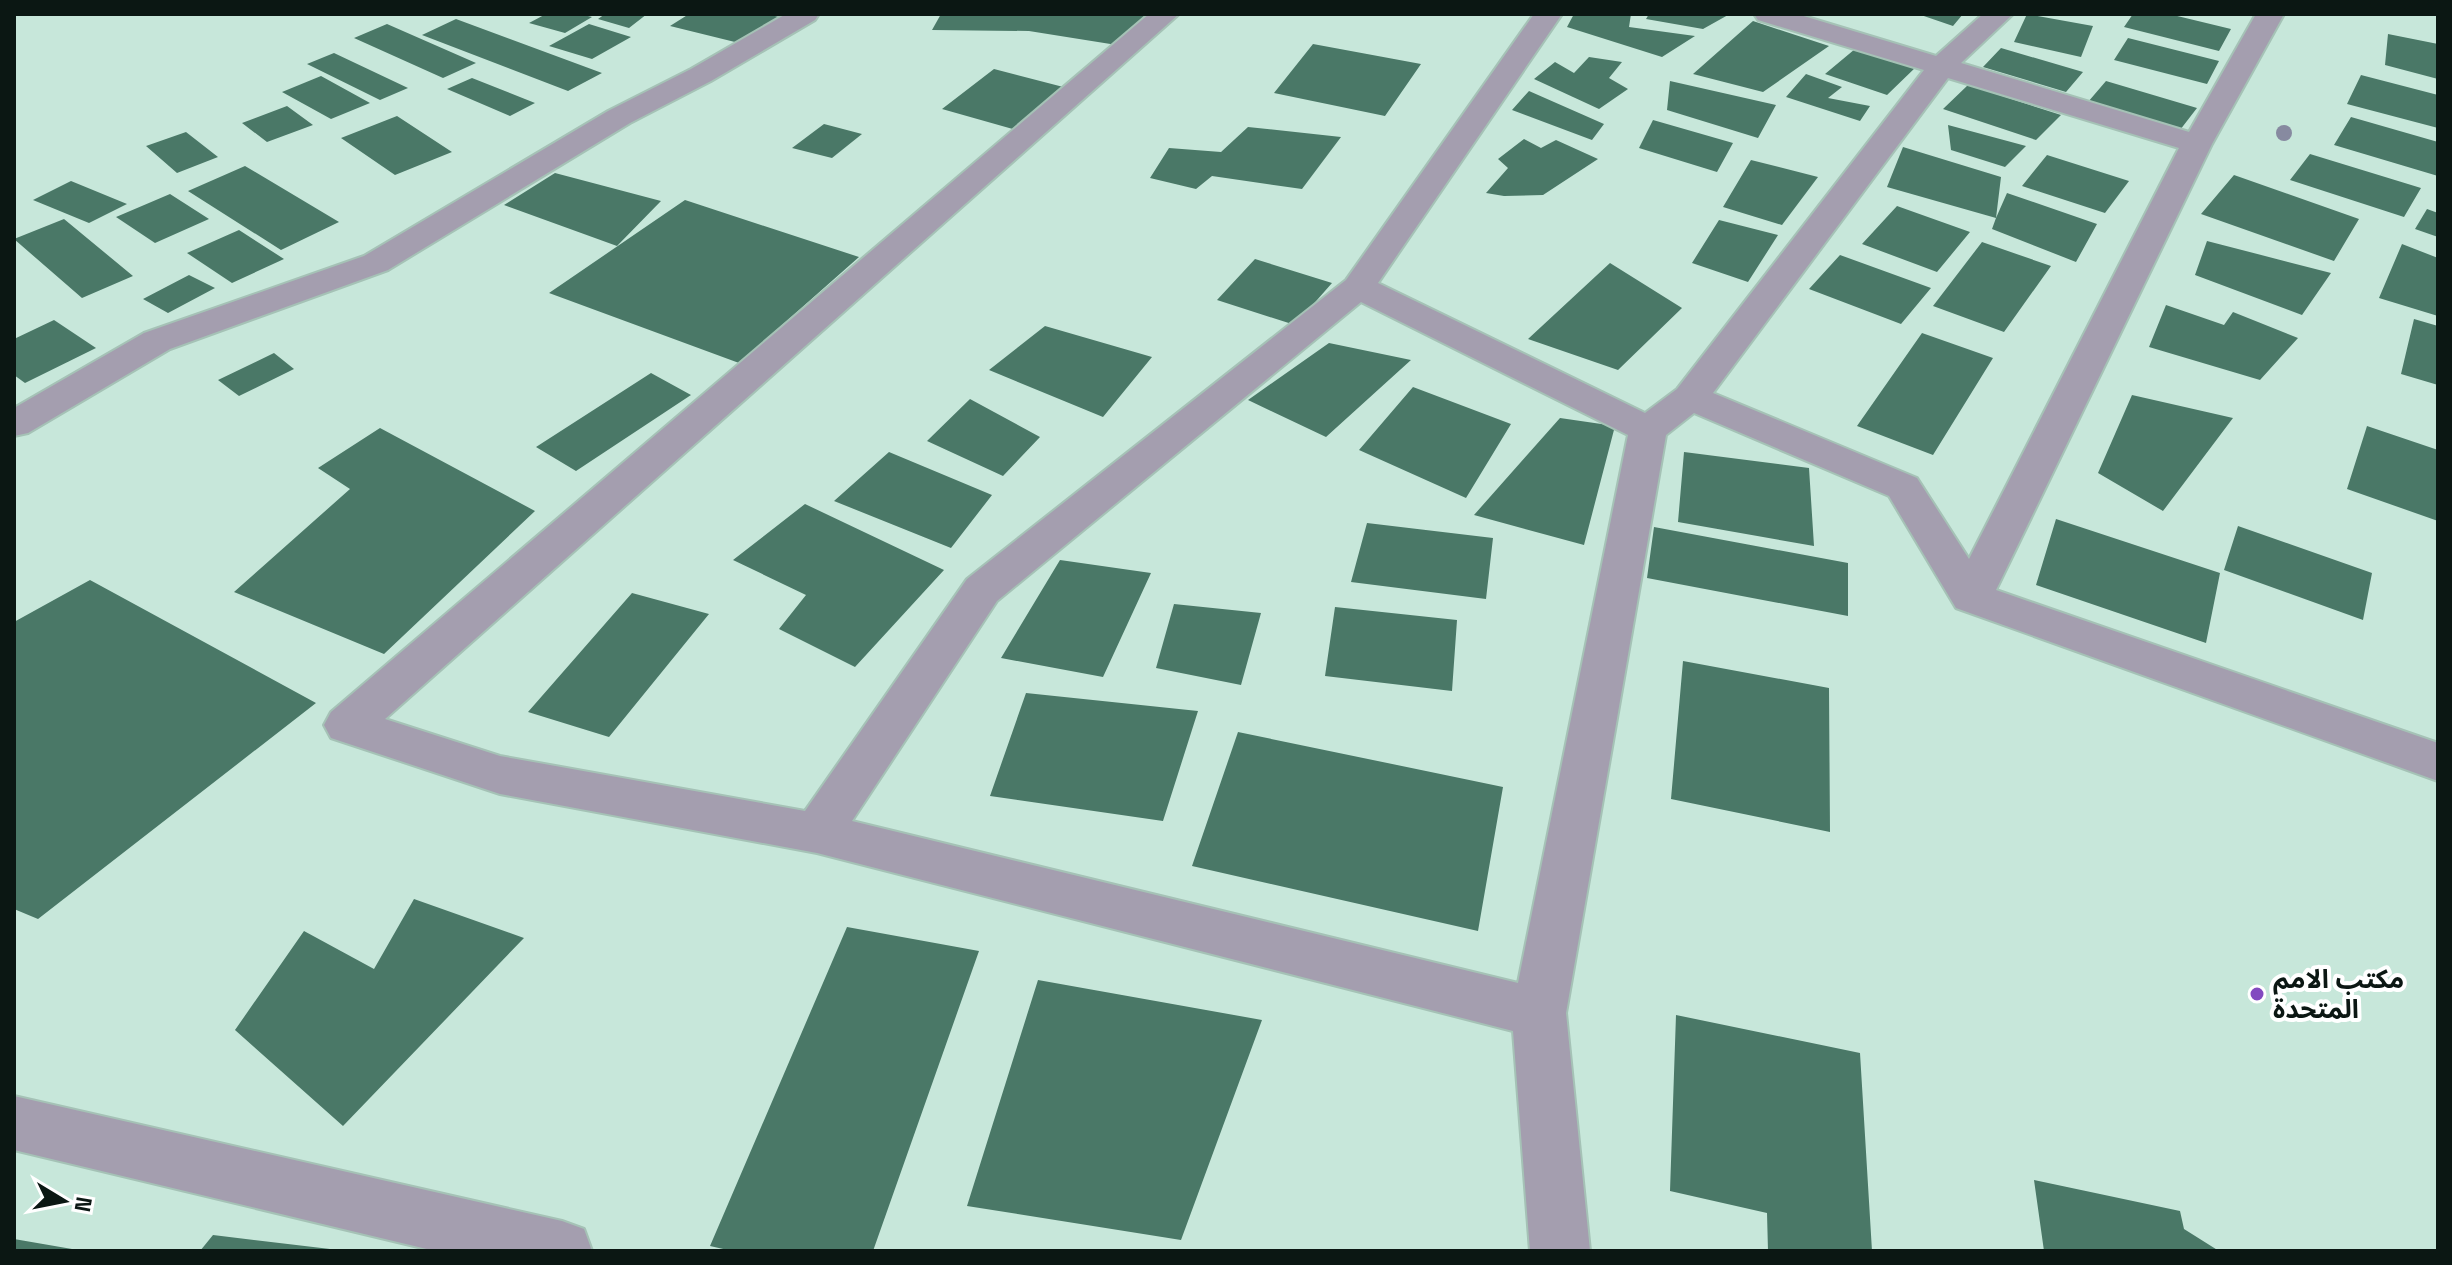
<svg xmlns="http://www.w3.org/2000/svg" width="2452" height="1265" font-family="'Space Grotesk','Noto Sans Arabic',sans-serif">
	<style>
		.building { fill: #4a7867 }
		.lines { fill: none; stroke-linecap: round; stroke-linejoin: round }
		.street-casing { stroke: #a5c2b6; stroke-width: 4 }
		.street { fill: #a49eaf; fill-rule: evenodd }
		.tree { fill: #878aa0 }
		.poi-dot { fill: #824ac0; stroke: #fff; stroke-width: 3 }
		.labels { text-anchor: middle; stroke-width: 8; stroke-linejoin: round; paint-order: stroke }
		.near-poi-label { font-size: 26px; font-weight: bold; fill: #0b1713; stroke: #fff; text-anchor: start }
	</style>
	<rect width="100%" height="100%" fill="#c7e7da"/>
	<!-- building -->
	<path class="building" d="M546,14h34l12,3 -27,16 -36,-10z
		M605,14h42l-18,14 -31,-9z
		M689,14h78l12,3 -40,26 -69,-17z
		M941,14h214l-32,32 -94,-15 -97,-1z
		M1574,14h57l-2,13 66,9 -33,21 -95,-30z
		M1649,14h76l3,1 -25,14 -57,-10z
		M1918,14h45l-10,12z
		M2027,14l66,12 -12,31 -67,-15z
		M2133,14h36l62,15 -12,22 -95,-24z
		M456,19l146,54 -34,18 -146,-56z
		M1753,21l76,25 -66,46 -70,-18z
		M387,24l89,39 -33,15 -89,-40z
		M589,24l42,13 -39,22 -43,-13z
		M2388,34l50,10v35l-53,-14z
		M2128,38l91,23 -12,23 -93,-24z
		M1313,44l108,20 -36,52 -111,-23z
		M2001,48l82,24 -17,20 -83,-25z
		M1855,49l62,17 -30,29 -62,-21z
		M334,53l74,35 -28,12 -73,-36z
		M1589,57l33,5 -13,16 19,11 -29,20 -65,-30 21,-17 19,11z
		M994,69l77,20 -51,42 -78,-22z
		M1806,74l36,13 -14,11 42,8 -10,15 -74,-24z
		M2361,75l77,20v33l-91,-24z
		M321,76l49,27 -39,16 -49,-27z
		M472,78l63,25 -25,13 -63,-27z
		M1670,81l106,24 -18,33 -91,-28z
		M2106,81l91,27 -17,22 -92,-28z
		M1968,85l93,30 -25,25 -93,-31z
		M1529,91l75,33 -12,16 -80,-30z
		M287,106l26,19 -46,17 -25,-19z
		M397,116l55,36 -57,23 -54,-37z
		M2351,117l87,25v34l-104,-31z
		M1653,120l80,23 -16,29 -78,-24z
		M824,124l38,10 -30,24 -40,-10z
		M1948,125l78,21 -21,21 -54,-17z
		M1248,127l93,10 -39,52 -90,-13 -16,13 -46,-11 19,-30 52,4z
		M186,132l32,25 -41,16 -31,-27z
		M1524,139l17,9 15,-8 42,19 -55,36 -39,1 -18,-3 22,-25 -10,-9z
		M1903,147l98,30 -5,41 11,-25 90,31 -21,38 -84,-33 4,-11 -109,-31z
		M2310,154l111,34 -17,29 -114,-37z
		M2047,155l82,26 -24,32 -83,-27z
		M1751,160l67,17 -36,48 -59,-18z
		M245,166l94,56 -58,28 -93,-59z
		M555,173l106,28 -44,45 -113,-41z
		M2234,175l125,44 -25,42 -133,-47z
		M71,181l56,23 -38,19 -56,-23z
		M170,194l39,25 -54,24 -39,-26z
		M685,200l174,57 -120,106 -190,-70z
		M1897,206l73,26 -33,40 -75,-28z
		M2427,209l11,4v24l-23,-8z
		M64,219l69,57 -51,22 -68,-59z
		M1719,220l59,15 -30,47 -56,-19z
		M239,230l45,29 -52,24 -45,-30z
		M2207,241l124,32 -29,42 -107,-40z
		M1982,242l69,24 -47,66 -71,-26z
		M2402,244l36,14v58l-59,-18z
		M1840,255l91,33 -30,36 -92,-35z
		M1255,259l77,24 -37,42 -78,-25z
		M1610,263l72,45 -64,62 -90,-31z
		M189,275l26,13 -47,25 -25,-14z
		M2166,305l58,20 9,-13 65,26 -38,42 -111,-33z
		M2414,319l24,7v59l-37,-11z
		M54,320l42,28 -71,35 -11,-8v-36z
		M1045,326l107,31 -49,60 -114,-47z
		M1922,333l71,25 -60,97 -76,-29z
		M1329,343l82,17 -85,77 -78,-37z
		M274,353l20,16 -55,27 -21,-16z
		M651,373l40,22 -115,76 -40,-24z
		M1413,387l98,37 -45,74 -107,-48z
		M2132,395l101,23 -70,93 -65,-38z
		M970,399l70,38 -37,39 -76,-35z
		M1560,418l55,8 -31,119 -110,-30z
		M2367,426l71,24v71l-91,-32z
		M380,428l155,83 -151,143 -150,-62 116,-103 -32,-21z
		M889,452l103,43 -41,53 -117,-47z
		M1684,452l125,16 5,78 -136,-24z
		M805,504l139,66 -89,97 -76,-38 27,-34 -73,-35z
		M2056,519l164,54 -14,70 -170,-58z
		M1367,523l126,15 -7,61 -135,-17z
		M2238,526l134,47 -9,47 -139,-50z
		M1654,527l194,36v53l-201,-38z
		M1060,560l91,13 -48,104 -102,-19z
		M90,580l226,123 -278,216 -24,-10v-287z
		M632,593l77,21 -100,123 -81,-25z
		M1174,604l87,9 -20,72 -85,-17z
		M1335,607l122,13 -5,71 -127,-15z
		M1683,661l146,27 1,144 -159,-33z
		M1026,693l172,18 -35,110 -173,-25z
		M1238,732l265,55 -25,144 -286,-65z
		M414,899l110,39 -181,188 -108,-96 69,-99 70,38z
		M847,927l132,24 -106,300h-141l-22,-5z
		M1038,980l224,40 -81,220 -214,-34z
		M1676,1015l184,38 12,198h-104l-1,-38 -97,-22z
		M2034,1180l146,31 4,18 35,22h-175z
		M213,1235l117,14 -1,2h-129z
		M14,1239l58,10v2h-58z"/>
	<g class="lines">
		<!-- street casing -->
		<g class="street-casing">
			<path id="street" d="M786,14h33l-4,6 -104,61 -81,42 -242,147 -218,79 -142,84 -14,3v-28l130,-75 220,-77 244,-145 83,-42z
				M1149,14h30l-794,705 115,37 305,55 162,-232 379,-299 188,-266h28l-184,269 267,130 32,-24 247,-319 -166,-50 -4,-6h43l139,42 47,-42h30l-52,49 228,69 67,-118h28l-72,130 -216,446 442,153v38l-482,-173 -67,-112 -195,-83 -28,22 -100,578 24,238h-60l-17,-220 -696,-178 -317,-59 -169,-56 -7,-13 7,-13zM1948,78l231,70 -210,411 -52,-81 -204,-85zM1361,302l267,133 -110,548 -666,-162 145,-220z
				M14,1096l548,125 22,8 8,22h-157l-421,-101z"/>
		</g>
		<!-- street -->
		<use href="#street" class="street"/>
	</g>
	<!-- trees -->
	<circle class="tree" cx="2284" cy="133" r="8"/>
	<!-- markers -->
	<circle class="poi-dot" cx="2257" cy="994" r="8"/>
	<g class="labels">
		<!-- near-poi labels -->
		<g class="near-poi-label">
			<text x="2273" y="988">مكتب الامم<tspan x="2273" dy="30">المتحدة</tspan></text>
		</g>
	</g>
	<!-- border -->
	<rect width="2452" height="1265" fill="none" stroke="#0b1713" stroke-width="32"/>
	<!-- north arrow -->
	<g transform="translate(64 1201) rotate(100)" stroke="#ffffff" stroke-width="6" paint-order="stroke">
	<path d="M0-6L14 30L0 20L-14 30Z" fill="#0b1713"/>
	<text y="-12" font-size="22" font-weight="bold" text-anchor="middle" fill="#0b1713">N</text>
	</g>
</svg>
